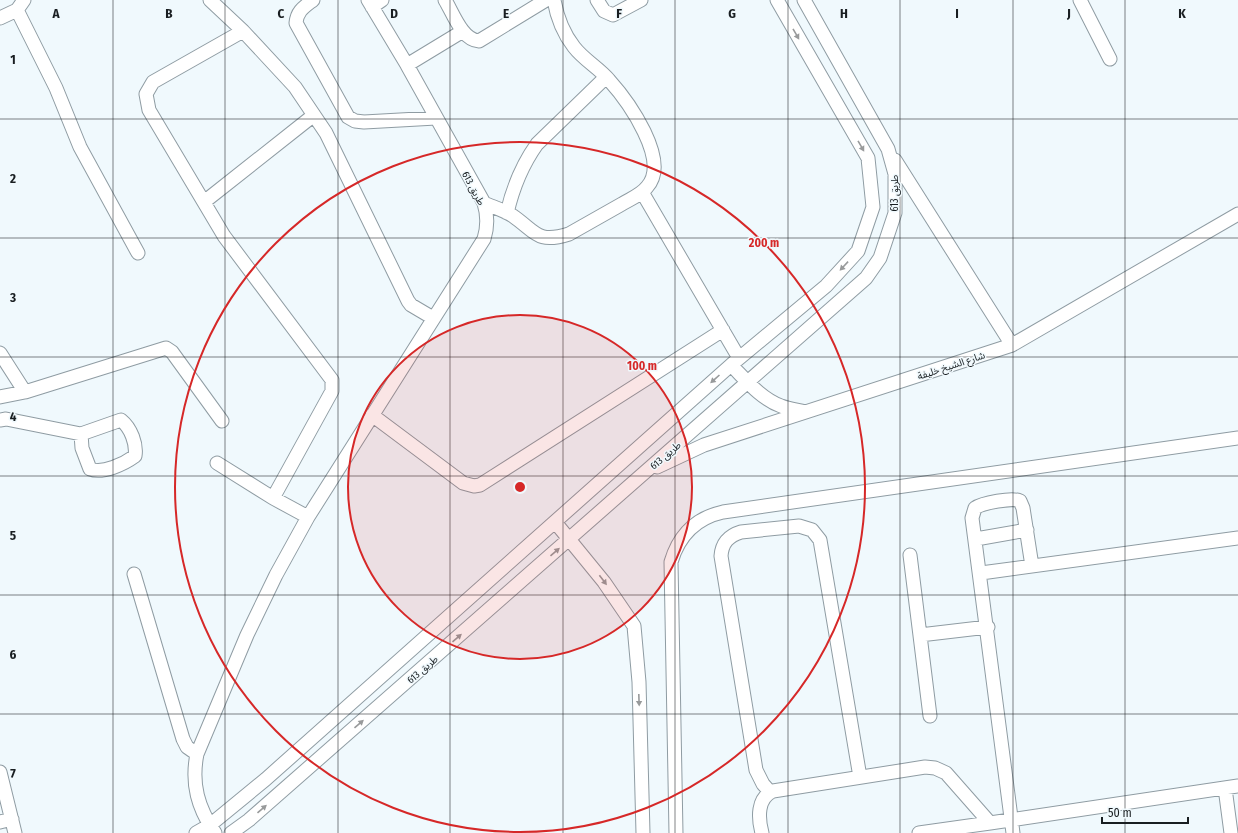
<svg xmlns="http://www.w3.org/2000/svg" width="1238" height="833" font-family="'Fira Sans Condensed','Noto Sans Arabic',sans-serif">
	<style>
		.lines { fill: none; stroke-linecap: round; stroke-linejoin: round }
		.minor-casing { stroke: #8f9ca3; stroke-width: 15 }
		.minor { stroke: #fff; stroke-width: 13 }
		.oneway { fill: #989a9b }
		.grid { fill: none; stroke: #191e21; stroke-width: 1; stroke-opacity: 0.55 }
		.ring { fill: none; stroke: #d62828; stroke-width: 2 }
		.labels { text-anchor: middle; stroke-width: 3; stroke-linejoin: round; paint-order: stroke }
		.street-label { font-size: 10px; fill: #191e21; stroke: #f0f9fd }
		.grid-label { font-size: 13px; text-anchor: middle; font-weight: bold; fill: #191e21; stroke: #f0f9fd; stroke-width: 3; stroke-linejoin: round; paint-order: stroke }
		.centre { fill: #d62828; stroke: #f0f9fd; stroke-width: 2 }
		.ring-label { font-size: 12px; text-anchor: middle; font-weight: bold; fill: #d62828; stroke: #f0f9fd; stroke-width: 3; stroke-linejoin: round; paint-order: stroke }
	</style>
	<rect width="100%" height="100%" fill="#f0f9fd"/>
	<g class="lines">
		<!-- minor casing -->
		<g class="minor-casing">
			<path id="minor" d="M210,0l33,31 52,56 31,46 82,168 3,4 22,13
				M313,0c-9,7 -16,11 -17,23l52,94 7,4 9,1 72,-4
				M445,0c8,13 17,40 34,41l67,-41
				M597,0l7,11 9,4 28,-15
				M1080,0l30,59
				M372,7l10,-7
				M17,10l39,78 24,59 58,106
				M0,18l17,-8 7,-10
				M243,31l-90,51 -7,12 3,16 75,126 108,144v11l-59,107
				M407,65l56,-34
				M895,160l117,185
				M642,192l97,166
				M204,202l110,-87
				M484,203c9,4 20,7 29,13 23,16 24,28 56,18 18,-10 35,-20 53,-30 8,-5 19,-9 25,-17 24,-26 -19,-86 -38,-107 -10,-12 -25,-20 -35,-33 -11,-14 -17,-30 -20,-47
				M507,213c6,-26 15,-48 30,-69l69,-67
				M0,353l25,39
				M731,365c14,14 30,34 50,41 7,3 16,4 24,6
				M0,397l25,-5 141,-44 6,4 50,69
				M372,415l91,68 11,3 6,-1 243,-155
				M0,420l6,-1 75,15 40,-14c10,8 16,24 14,36 -11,8 -32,18 -45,13l-8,-21 -1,-14
				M217,463l56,35 35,19
				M657,467l47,-22 308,-100 226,-131
				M555,522l49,60 30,44 5,56 4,151
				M976,539l51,-9
				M910,555l20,161
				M981,573l257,-35
				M134,574l49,165 4,8 10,7
				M920,635l68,-8
				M0,772l15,61
				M1225,788l6,45
				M770,792l-7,-8 -7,-14 -35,-214c1,-13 7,-20 20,-24l58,-6 13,4 8,10 40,237
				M0,822l12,-3
				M990,823l248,-37
				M196,833l14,-8 56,-46 465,-414 95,-79 32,-35 15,-44 -5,-49 -91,-158
				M215,833c-17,-25 -24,-49 -18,-79l50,-119 29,-60 32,-58 176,-278c4,-13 4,-23 0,-36l-77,-138 -39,-65
				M231,833l18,-13 617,-542 14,-20 15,-45v-39l-7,-25 -84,-149
				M676,833l-5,-271c8,-27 25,-44 52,-50l515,-74
				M762,833c-4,-15 -5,-35 11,-42l152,-24 10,1 11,5 44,50 -71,10
				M1013,833l-41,-315 3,-10c7,-5 38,-11 45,-7l3,7 9,58"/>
		</g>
		<!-- minor -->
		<use href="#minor" class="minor"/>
	</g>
	<!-- one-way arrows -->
	<defs><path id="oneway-solid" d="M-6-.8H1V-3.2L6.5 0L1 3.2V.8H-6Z"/></defs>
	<g class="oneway">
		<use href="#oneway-solid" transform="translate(796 34) rotate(60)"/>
		<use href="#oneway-solid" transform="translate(861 146) rotate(60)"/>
		<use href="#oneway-solid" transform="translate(844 266) rotate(133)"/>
		<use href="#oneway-solid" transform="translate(715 379) rotate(138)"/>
		<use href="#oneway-solid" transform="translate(555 552) rotate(-41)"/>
		<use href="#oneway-solid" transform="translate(603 580) rotate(53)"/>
		<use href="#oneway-solid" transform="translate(457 638) rotate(-41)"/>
		<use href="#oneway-solid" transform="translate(639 700) rotate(88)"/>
		<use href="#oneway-solid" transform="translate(359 724) rotate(-41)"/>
		<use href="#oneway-solid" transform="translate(262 809) rotate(-41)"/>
	</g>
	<!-- grid -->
	<path class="grid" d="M113,0v833M225,0v833M338,0v833M450,0v833M563,0v833M675,0v833M788,0v833M900,0v833M1013,0v833M1125,0v833M0,119h1238M0,238h1238M0,357h1238M0,476h1238M0,595h1238M0,714h1238"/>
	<!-- distance rings -->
	<circle cx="520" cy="487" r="172" fill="#d62828" fill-opacity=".12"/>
	<g class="ring">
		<circle cx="520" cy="487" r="172"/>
		<circle cx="520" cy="487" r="345"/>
	</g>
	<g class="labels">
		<!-- street labels -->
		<g class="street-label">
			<text transform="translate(474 188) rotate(62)" y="4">طريق 613</text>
			<text transform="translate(894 193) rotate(-90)" y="4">طريق 613</text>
			<text transform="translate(951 365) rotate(-18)" y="4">شارع الشيخ خليفة</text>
			<text transform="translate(665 455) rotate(-41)" y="4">طريق 613</text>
			<text transform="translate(422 669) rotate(-41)" y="4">طريق 613</text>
		</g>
	</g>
	<g class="grid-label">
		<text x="56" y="18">A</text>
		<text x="169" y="18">B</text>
		<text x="281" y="18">C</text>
		<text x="394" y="18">D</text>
		<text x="506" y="18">E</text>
		<text x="619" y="18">F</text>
		<text x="732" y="18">G</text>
		<text x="844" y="18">H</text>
		<text x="957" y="18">I</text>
		<text x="1069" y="18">J</text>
		<text x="1182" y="18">K</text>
		<text x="13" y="64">1</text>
		<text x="13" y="183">2</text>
		<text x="13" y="302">3</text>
		<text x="13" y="421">4</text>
		<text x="13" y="540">5</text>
		<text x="13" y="659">6</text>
		<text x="13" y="778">7</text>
	</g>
	<circle cx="520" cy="487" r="6" class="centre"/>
	<g class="ring-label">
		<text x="764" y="247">200 m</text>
		<text x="642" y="370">100 m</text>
	</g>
	<!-- scale -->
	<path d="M1102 817v6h86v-6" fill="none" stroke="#191e21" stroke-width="2"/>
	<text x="1108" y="817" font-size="12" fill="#191e21" stroke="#f0f9fd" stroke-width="3" paint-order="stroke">50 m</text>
</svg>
